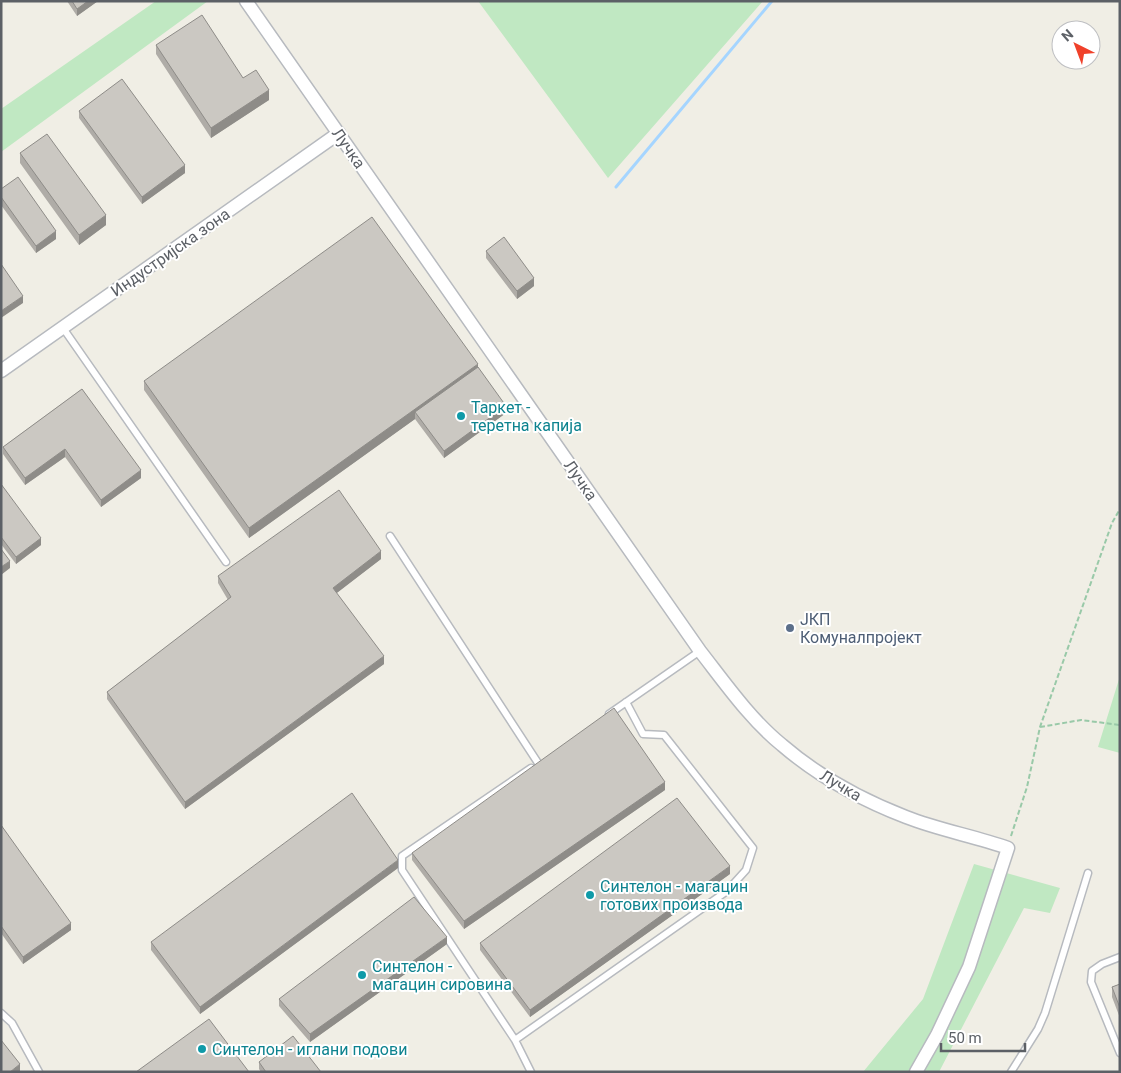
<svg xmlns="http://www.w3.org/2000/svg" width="1121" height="1073" font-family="Roboto,sans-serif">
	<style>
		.green { fill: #c0e8c2 }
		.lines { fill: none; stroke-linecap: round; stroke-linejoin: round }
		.stream { stroke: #a5d5ff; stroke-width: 3 }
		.lane-casing { stroke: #b7babf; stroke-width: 9 }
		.street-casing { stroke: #b7babf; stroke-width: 15 }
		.path { stroke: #99c9a8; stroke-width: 2; stroke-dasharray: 5 2.5; stroke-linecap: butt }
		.lane { stroke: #fff; stroke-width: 6 }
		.street { stroke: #fff; stroke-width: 12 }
		.wall { fill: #afaca7 }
		.shaded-wall { fill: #8e8c88 }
		.building { fill: #cbc8c2; stroke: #8e8c88 }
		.culture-dot { fill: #0f9aa8; stroke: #fff; stroke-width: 2 }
		.service-dot { fill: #5c6f8a; stroke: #fff; stroke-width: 2 }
		.labels { text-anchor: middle; stroke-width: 4; stroke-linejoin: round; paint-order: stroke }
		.street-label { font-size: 16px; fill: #5c6066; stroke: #fff }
		.culture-label { font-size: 16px; fill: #0d838f; stroke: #fff; text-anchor: start }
		.service-label { font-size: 16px; fill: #4e5e75; stroke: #fff; text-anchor: start }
	</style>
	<rect width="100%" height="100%" fill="#f0eee5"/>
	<!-- green -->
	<path class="green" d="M156,1h52l-207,151v-43z
		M478,1h285l-155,177z
		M1120,676v77l-22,-6z
		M974,864l86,24 -10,25 -26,-5 -85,164h-76l60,-73z"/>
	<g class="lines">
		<!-- stream -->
		<path class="stream" d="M616,187l156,-186"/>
		<!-- lane casing -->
		<g class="lane-casing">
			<path id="lane" d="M63,328l163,234
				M390,536l148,227
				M609,714l91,-63
				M531,768l-129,88v14l113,170 16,32
				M1120,957l-18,7 -10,7 -1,11 29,71
				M1,1013l11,10 27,49
				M515,1040l212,-149 19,-21 7,-22 -89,-113 -21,-1 -17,-32
				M1011,1072l27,-43 7,-16 43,-140"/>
		</g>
		<!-- street casing -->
		<g class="street-casing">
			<path id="street" d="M246,1l454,650c25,32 50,68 82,94 36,31 80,55 124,72 33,13 68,19 102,31l-39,119 -32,68 -21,37
				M1,371l338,-238"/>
		</g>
		<!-- path -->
		<path class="path" d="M1040,727l41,-7 39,5
			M1011,836l16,-49 13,-60 72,-204 8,-14"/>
		<!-- lane -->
		<use href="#lane" class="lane"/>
		<!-- street -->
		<use href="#street" class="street"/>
	</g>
	<!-- wall -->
	<path class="wall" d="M67,1h31l-21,15z
		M156,45l87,33 26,22 -58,38 -55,-84z
		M79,111l106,62 -43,31 -63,-86z
		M20,153l86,72 -27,20 -59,-82z
		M1,189l55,50 -20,14 -35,-48z
		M486,251l48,35 -17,13 -31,-41z
		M478,367l28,46 -62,45 -29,-39 -166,119 -105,-148v-9z
		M82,389l59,89 -40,29 -36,-50 -40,28 -22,-31v-7z
		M1,484l40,61 -25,19 -15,-20z
		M381,559l-45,34 48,71 -199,145 -78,-110v-7l121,-92 -10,-17v-7z
		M665,790l-201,139 -52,-69v-7z
		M1,825l70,105 -48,34 -22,-31z
		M398,868l-198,146 -49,-64v-8z
		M730,874l-200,143 -50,-67v-7z
		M447,944l-137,98 -31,-36v-7z
		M1120,984v34l-8,-21v-10z
		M259,1062l62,10h-60l-2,-3z"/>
	<!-- shaded-wall -->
	<path class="shaded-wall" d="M88,1h10l-21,15v-7z
		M269,90v10l-58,38v-10z
		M185,165v8l-43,31v-7z
		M106,215v10l-27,20v-10z
		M56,231v8l-20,14v-7z
		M534,278v8l-17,13v-8z
		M23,296v7l-22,15v-7z
		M478,364v10l-63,38v7l-166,119v-10z
		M506,406v7l-62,45v-7z
		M65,449v8l-40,28v-7z
		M141,470v8l-40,29v-7z
		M41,538v7l-25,19v-7z
		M381,551v8l-48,37v-8z
		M10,561v7l-9,7v-8z
		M384,656v8l-199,145v-7z
		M665,782v8l-201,139v-8z
		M398,860v8l-198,146v-7z
		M730,866v8l-200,143v-7z
		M71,923v7l-48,34v-7z
		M447,937v7l-137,98v-8z
		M20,1064v7l-10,1z"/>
	<!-- building -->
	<path class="building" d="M72,1h16l-11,8z
		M202,15l41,63 13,-8 13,20 -58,38 -55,-83z
		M122,79l63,86 -43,32 -63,-86z
		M47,134l59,81 -27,20 -59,-82z
		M18,177l38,54 -20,15 -35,-49v-8z
		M372,217l106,147 -229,164 -105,-147z
		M504,237l30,41 -17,13 -31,-40z
		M1,264l22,32 -22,15z
		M478,367l28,39 -62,45 -29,-39z
		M82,389l59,81 -40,30 -36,-51 -40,29 -22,-31z
		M1,484l40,54 -25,19 -15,-20z
		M339,490l42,61 -48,37 51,68 -199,146 -78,-110 124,-95 -13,-21z
		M1,549l9,12 -9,6z
		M614,708l51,74 -201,139 -52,-68z
		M352,793l46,67 -198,147 -49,-65z
		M677,798l53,68 -200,144 -50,-67z
		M1,825l70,98 -48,34 -22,-31z
		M414,897l33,40 -137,97 -31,-35z
		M1120,984v24l-8,-21z
		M209,1019l40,53h-113z
		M293,1036l28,36h-55l-7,-10z
		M1,1040l19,24 -10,8h-9z"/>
	<!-- markers -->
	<g class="culture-dot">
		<circle cx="461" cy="416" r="5"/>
		<circle cx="590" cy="895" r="5"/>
		<circle cx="362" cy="975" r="5"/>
		<circle cx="202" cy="1049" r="5"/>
	</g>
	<circle class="service-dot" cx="790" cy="628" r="5"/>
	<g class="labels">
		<!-- street labels -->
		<g class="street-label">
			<text transform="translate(349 148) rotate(55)" y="6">Лучка</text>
			<text transform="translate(170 252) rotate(-35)" y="6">Индустријска зона</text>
			<text transform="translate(581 480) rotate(55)" y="6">Лучка</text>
			<text transform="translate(841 785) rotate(31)" y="6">Лучка</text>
		</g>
		<!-- culture labels -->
		<g class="culture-label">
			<text x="471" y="413">Таркет -<tspan x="471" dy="18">теретна капија</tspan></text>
			<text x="600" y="892">Синтелон - магацин<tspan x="600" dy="18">готових производа</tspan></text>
			<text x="372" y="972">Синтелон -<tspan x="372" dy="18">магацин сировина</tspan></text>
			<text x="212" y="1055">Синтелон - иглани подови</text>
		</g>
		<!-- service labels -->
		<g class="service-label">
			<text x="800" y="625">ЈКП<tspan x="800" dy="18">Комуналпројект</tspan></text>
		</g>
	</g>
	<!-- border -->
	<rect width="1121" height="1073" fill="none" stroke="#5c6066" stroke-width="5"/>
	<!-- north arrow -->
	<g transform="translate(1076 45) rotate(318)"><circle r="24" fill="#ffffff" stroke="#bebfc2"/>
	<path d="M0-4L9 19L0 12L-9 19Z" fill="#f0412a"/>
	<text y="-8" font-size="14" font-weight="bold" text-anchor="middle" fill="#5c6066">N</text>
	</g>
	<!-- scale -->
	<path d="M941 1043v8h84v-8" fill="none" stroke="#5c6066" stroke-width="2.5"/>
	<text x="948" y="1043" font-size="15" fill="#5c6066" stroke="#ffffff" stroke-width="4" paint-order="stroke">50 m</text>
</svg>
